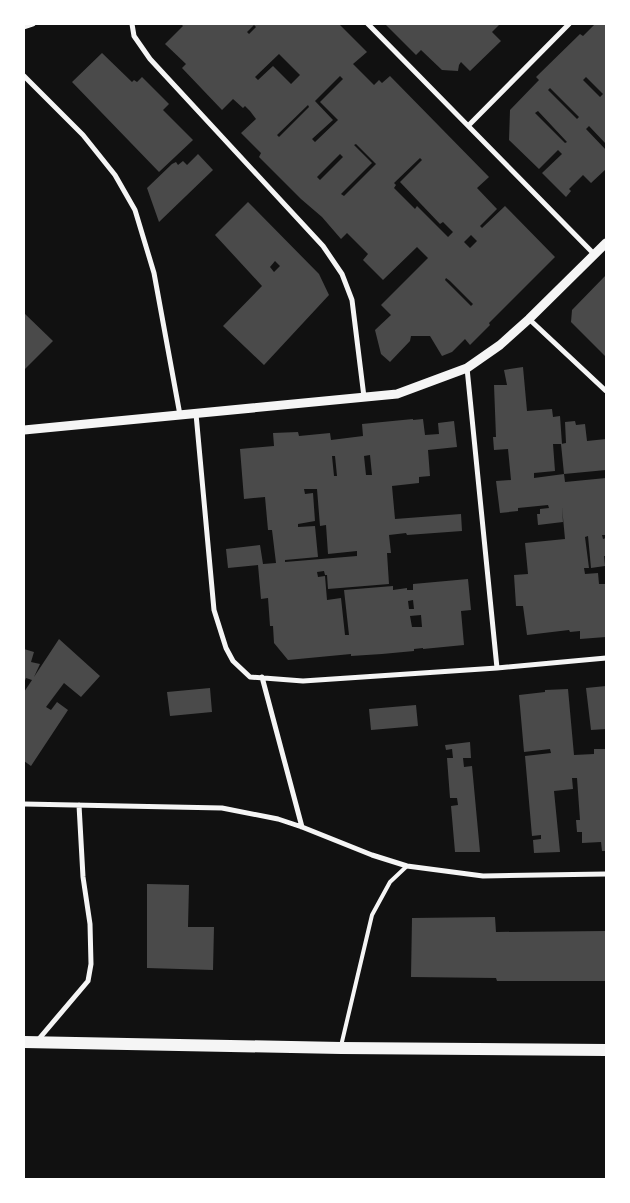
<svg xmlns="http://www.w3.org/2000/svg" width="630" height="1203" font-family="'IBM Plex Serif',serif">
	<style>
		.building { fill: #4a4a4a; fill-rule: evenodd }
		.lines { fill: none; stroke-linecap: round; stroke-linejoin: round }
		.service { stroke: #f5f5f5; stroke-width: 4 }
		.minor { stroke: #f5f5f5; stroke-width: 5 }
		.tertiary { stroke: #f5f5f5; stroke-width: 9 }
		.primary { stroke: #f5f5f5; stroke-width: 12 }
	</style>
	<rect width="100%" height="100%" fill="#111"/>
	<!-- building -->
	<path class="building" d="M181,24h158l28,28 -14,12 21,21 5,-5 3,3 8,-7 99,101 -12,11 20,21 -17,17 2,2 23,-22 50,51 -66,66 1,2 -20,20 -5,-6 -13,13 -10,4 -12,-20h-19l-1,5 -20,21 -9,-8 -6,-24 16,-15 -10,-10 47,-47 -11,-11 -34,33 -20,-20 5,-6 -21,-21 -6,6 -19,-22 -21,-18 -42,-42 2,-4 -20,-20 15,-14 -6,-8 -5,-5 -2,2 -10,-9 -11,11 -40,-42 4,-4 -21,-20 18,-18zM254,25l2,2 -7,7 -2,-2zM279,54l21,21 -9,9 -18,-18 -15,14 -3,-3zM340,76l3,3 -23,23 18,18 -23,22 -3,-3 21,-19 -18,-19zM308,105l1,2 -30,30 -2,-2zM356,144l20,20 -32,32 -3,-2 31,-31 -18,-18zM340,154l3,3 -23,23 -3,-3zM420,158l2,2 -22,22 40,42 3,-2 10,10 -5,5 -31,-31 -2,3 -21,-21 2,-3 -2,-2zM471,235l6,6 -7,7 -6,-6zM446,278l4,3 23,23 -2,2 -26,-26z
		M385,24h115l-8,8 9,9 -31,30 -9,-9 -2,3 -1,6 -16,-1 -21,-20 -5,5z
		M595,24h11v120l-17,-18 -3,3 20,21v19l-15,14 -8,-8 -14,14 2,2 -5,6 -24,-24 20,-19 -4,-4 -19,19 -30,-29 1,-30 29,-30 -3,-3 44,-43 3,2zM586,77l17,17 -3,3 -17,-17zM550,88l29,29 -2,2 -29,-29zM538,111l29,31 -2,1 -30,-30z
		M102,53l30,29 2,-2 3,2 5,-5 27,27 -6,6 30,30 -34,32 -87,-90z
		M198,154l15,16 -54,52 -12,-34 25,-24 4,-2 2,3 5,-4 4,4z
		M248,202l71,72 10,21 -65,70 -41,-39 39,-40 -47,-51zM275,261l5,5 -6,6 -4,-5z
		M606,275v82l-35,-35 1,-12z
		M24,313l29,28 -29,29z
		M523,367l4,44 25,-2 1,8 7,-1 2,28h-9l2,27 -21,2v5l30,-4 -3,-30 5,-1 -1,-21 10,-1 1,4 9,-1 2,17 19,-2v31l-42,4 1,8 41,-4v57h-4l1,4 3,-1v18h-2l1,10 -14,2 -3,-32 -3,1 4,31h-5l1,6 13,-1 1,11h7v53l-26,2v-8l-10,1 -1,-2 -42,5 -4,-29h-7l-2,-31 14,-1 -3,-31 40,-4 -3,-32 1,15 -25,3 -1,-11h3v-5l9,-1 -1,-3 -30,3v3l-18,2 -4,-32 15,-1 -3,-31 -14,1 -1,-13h3l-2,-52h13l-3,-15z
		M413,419v1l10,-1 2,16 14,-1 -1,-11 16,-2 3,26 -29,3 2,26 -11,1v6l-27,3 3,33 66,-5 1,17 -55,4 -1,-2 -17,2 2,18h-4l2,31 -61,5 -1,-14h-2l-1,-4 -7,1 1,5 7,-1 2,24 14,-2 4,37h4l-5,-45 49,-4v4l14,-2v2h6v-6l55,-5 3,31 -10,1 3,34 -41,4v-1l-9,1v2l-32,3 -31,2v-2l-63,6 -14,-17 -1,-17h-3l-2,-28 -7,1 -3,-34 -30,3 -2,-19 34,-4 3,19 13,-1 -4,-33h-4l-3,-33 -21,2 -4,-50 34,-3 -1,-13 25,-1 1,4 31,-3 1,7 32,-4 -1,-12zM370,455l2,20h-6l-2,-19zM332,456h3l2,20h-3zM304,489h13l3,37 6,-1 2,29 29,-3v5l-72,6v-2l33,-3 -3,-31 -17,1v-3l17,-3 -2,-28 -8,1zM413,600l1,9h-5l-1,-8zM421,615l1,12h-10l-2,-11z
		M59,639l41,37 -19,21 -17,-14 -18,24 5,3 6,-8 11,8 -37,56 -7,-5v-69l8,-12 -6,-2 -2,5v-34l10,3 -3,10 9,2 -6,13z
		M606,686v43l-15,1 -5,-42z
		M210,688l2,24 -42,4 -3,-24z
		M568,689l6,66 20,-1v-5h12v102h-4l-1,-9 -19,1v-11h-5l-1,-12h4l-3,-42h-5l1,11 -19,2 6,61 -26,1 -1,-13 8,-1v-4l-9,1 -7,-80 26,-3 -1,-4 -26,3 -5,-57 26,-3v-2z
		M416,705l2,21 -47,4 -2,-21z
		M470,742l1,16h-8l1,9 8,-1 8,86h-25l-4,-46 7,-1 -1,-7h-7l-3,-40h6l-1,-9 -6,1 -1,-5z
		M147,884l42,1 -1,42h26l-1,43 -66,-2z
		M495,917l1,15 110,-1v50h-109l-1,-3 -85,-1 1,-59z"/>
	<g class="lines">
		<!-- service -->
		<path class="service" d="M341,1046l31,-131 18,-33 17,-16"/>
		<!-- minor -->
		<path class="minor" d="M132,24l2,12 16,23 173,187 19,28 10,26 12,97
			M368,24l226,230
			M24,27l9,-3
			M24,76l59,59 32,40 20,35 19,63 26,142
			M469,125l100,-101
			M529,319l77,72
			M467,368l30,300
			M196,414l18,196 12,38 7,13 17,16 53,4 194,-13 109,-10
			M262,677l40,150
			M24,804l198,4 56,11 24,8 70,28 35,11 76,10 123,-2
			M38,1040l50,-59 3,-17 -1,-40 -7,-47 -4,-72"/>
		<!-- tertiary -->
		<path class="tertiary" d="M24,430l373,-36 70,-26 33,-23 29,-26 77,-76"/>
		<!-- primary -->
		<path class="primary" d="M24,1042l317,6 265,2"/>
	</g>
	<!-- border -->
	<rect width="630" height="1203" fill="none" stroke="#ffffff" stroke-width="50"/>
</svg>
